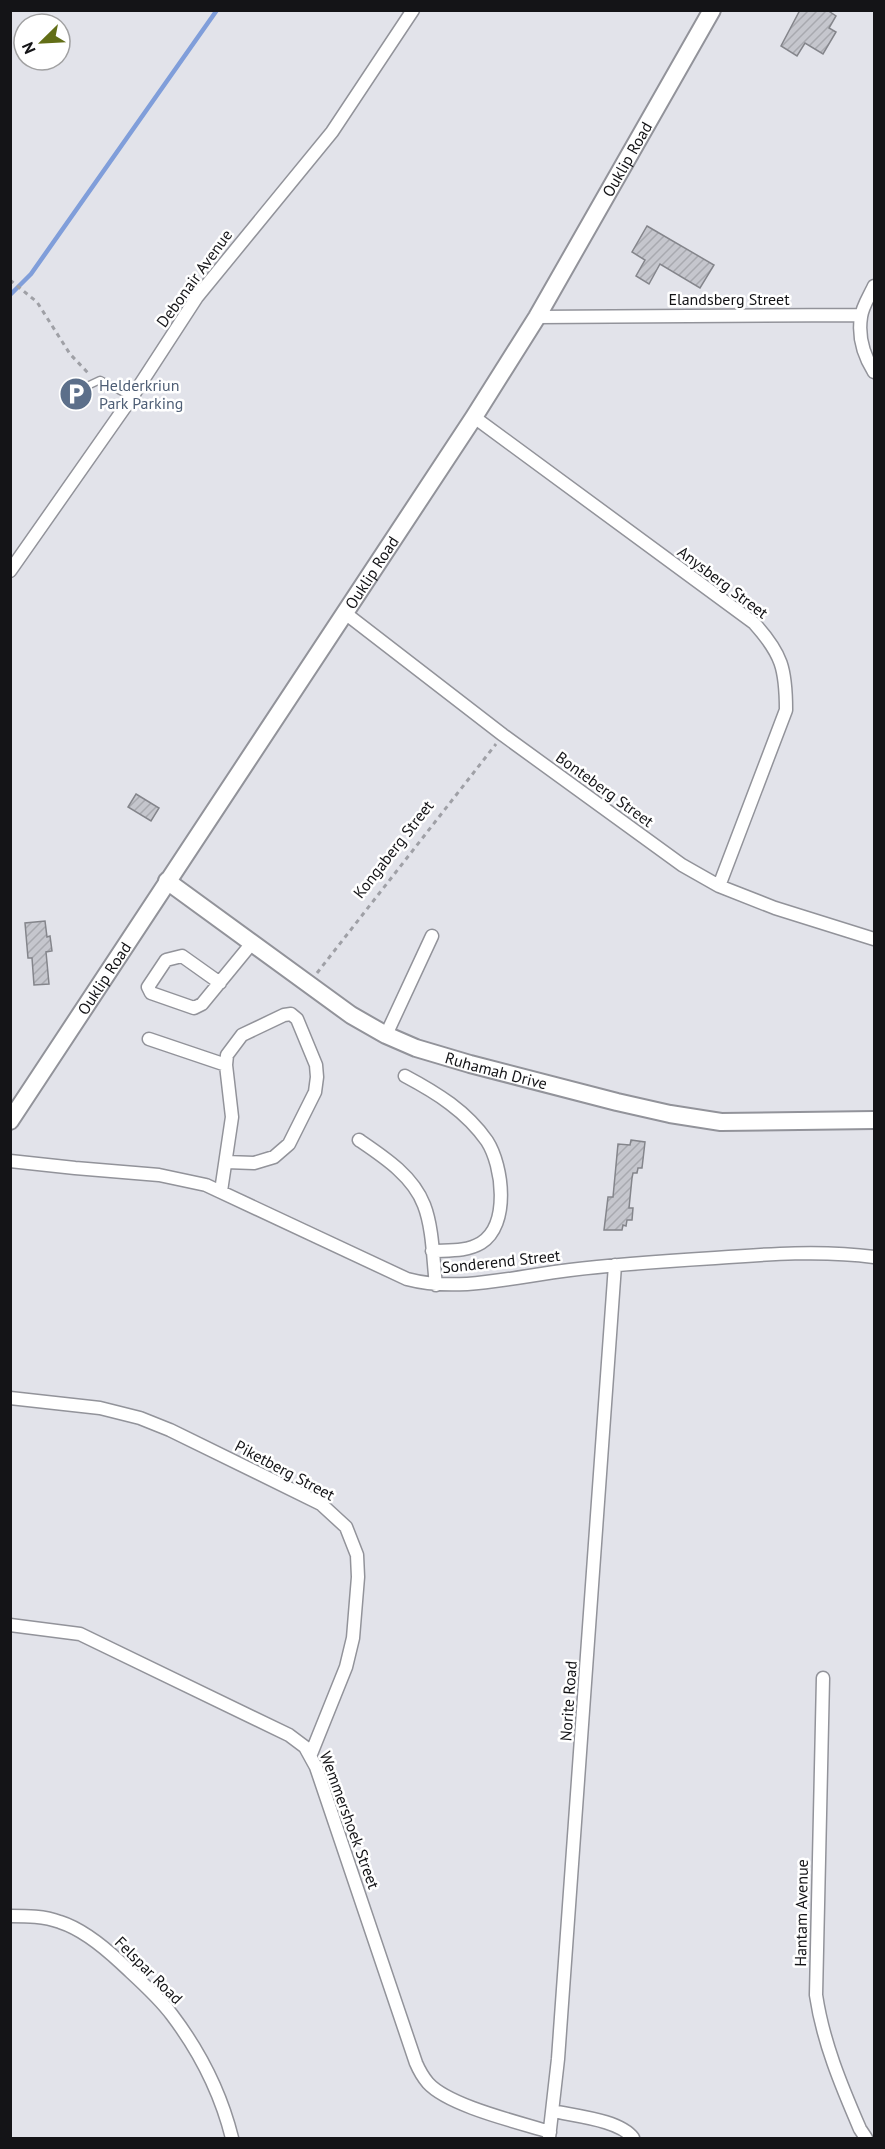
<svg xmlns="http://www.w3.org/2000/svg" width="885" height="2149" font-family="'PT Sans',sans-serif">
	<style>
		.lines { fill: none; stroke-linecap: round; stroke-linejoin: round }
		.stream { stroke: #809eda; stroke-width: 4.5 }
		.building { fill: url(#building-hatch); stroke: #84858b; stroke-width: 1.5 }
		.lane-casing { stroke: #92939a; stroke-width: 9 }
		.street-casing { stroke: #92939a; stroke-width: 15 }
		.secondary-casing { stroke: #92939a; stroke-width: 20 }
		.path { stroke: #9fa0a6; stroke-width: 3; stroke-dasharray: 4.5 4.5; stroke-linecap: butt }
		.lane { stroke: #fff; stroke-width: 6 }
		.street { stroke: #fff; stroke-width: 12 }
		.secondary { stroke: #fff; stroke-width: 16 }
		.labels { text-anchor: middle; stroke-width: 5; stroke-linejoin: round; paint-order: stroke }
		.street-label { font-size: 16px; fill: #141417; stroke: #fff }
		.service-label { font-size: 16px; fill: #4e5e75; stroke: #fff; text-anchor: start }
	</style>
	<defs>
		<pattern id="building-hatch" width="6" height="6" patternUnits="userSpaceOnUse" patternTransform="scale(1.5)"><rect width="6" height="6" fill="#c5c6cd"/><path d="M-1 1l2-2M0 6l6-6M5 7l2-2" fill="none" stroke="#a8a9af"/></pattern>
	</defs>
	<rect width="100%" height="100%" fill="#e2e3ea"/>
	<g class="lines">
		<!-- stream -->
		<path class="stream" d="M10,295l21,-21 186,-264"/>
	</g>
	<!-- building -->
	<path class="building" d="M800,10h27l9,6 -7,12 7,4 -13,22 -18,-11 -8,13 -16,-10z
		M647,226l67,39 -14,23 -40,-24 -11,20 -13,-8 9,-16 -13,-8z
		M136,794l23,14 -8,13 -23,-14z
		M45,921l2,16 3,-1 2,15 -6,1 3,32 -15,1 -2,-27h-4l-3,-35z
		M631,1140l14,2 -3,26h-4l-1,5h-4l-1,5 -3,30h4l-1,12h-5l-1,6 -3,-1 -1,5h-18l4,-33h5l5,-53 12,1z"/>
	<g class="lines">
		<!-- lane casing -->
		<g class="lane-casing">
			<path id="lane" d="M66,396l34,-16 32,17"/>
		</g>
		<!-- street casing -->
		<g class="street-casing">
			<path id="street" d="M874,286c-4,9 -12,21 -13,31 -3,19 3,39 13,55
				M537,317l324,-2
				M474,417l280,206c28,31 32,46 32,87l-67,176
				M10,571l122,-174 65,-100 135,-165 81,-122
				M345,613l158,122 179,130 37,21 56,22 99,31
				M220,983l-38,-27 -16,4 -18,27 3,6 43,15 8,-4 50,-61
				M386,1035l46,-99
				M149,1039l77,26
				M405,1076c32,17 61,35 82,65 16,25 23,84 -6,102 -15,9 -33,7 -49,8
				M359,1140c25,17 54,36 65,65 9,23 9,55 12,80
				M10,1161l65,7 84,7 47,10 201,94c52,14 110,-3 163,-9 48,-6 96,-9 145,-12 53,-4 107,-8 159,-1
				M221,1191l11,-74 -6,-52 1,-10 15,-20 42,-20 7,-1 6,5 19,46 1,12 -2,15 -26,52 -15,13 -20,6 -28,-1
				M10,1398l90,10 40,10 30,12 151,74 25,23 11,28 1,22 -5,61 -7,29 -35,87
				M10,1625l70,9 209,101 16,12 11,20 100,296c3,7 7,14 12,20 21,23 90,39 122,49
				M823,1678l-7,317c7,47 25,90 44,134l6,9
				M10,1916c17,0 34,0 50,6 22,7 44,25 61,41 17,16 37,33 51,52 28,37 49,79 60,123
				M553,2111c22,5 67,9 80,27
				M549,2138l9,-79 57,-794"/>
		</g>
		<!-- secondary casing -->
		<g class="secondary-casing">
			<g id="secondary">
				<path id="s1" d="M167,881l184,134 35,20 30,13 54,16 147,38 53,12 51,8 153,-2"/>
				<path id="s2" d="M10,1121l464,-704 63,-100 175,-307"/>
			</g>
		</g>
		<!-- path -->
		<path class="path" d="M10,280l27,22 33,52 20,21
			M317,973l179,-229"/>
		<!-- lane -->
		<use href="#lane" class="lane"/>
		<!-- street -->
		<use href="#street" class="street"/>
		<!-- secondary -->
		<use href="#secondary" class="secondary"/>
	</g>
	<!-- icons -->
	<defs>
		<g id="parking-disc" transform="scale(1.725)"><circle r="9.5" fill="#5c6f8a" stroke="#fff"/><path d="M-3.5-5.5H1a3.5 3.5 0 0 1 0 7H-1V5.5H-3.5ZM-1-3.4V-.6H.8a1.4 1.4 0 0 0 0-2.8Z" fill="#fff"/></g>
	</defs>
	<g fill-rule="evenodd">
		<use href="#parking-disc" x="76" y="394"/>
	</g>
	<g class="labels">
		<!-- street labels -->
		<g class="street-label">
			<text dy="6" stroke="none"><textPath href="#s2" startOffset="1143">Ouklip Road</textPath></text>
			<text transform="translate(194 278) rotate(-54)" y="6">Debonair Avenue</text>
			<text x="729" y="305">Elandsberg Street</text>
			<text dy="6" stroke="none"><textPath href="#s2" startOffset="657">Ouklip Road</textPath></text>
			<text transform="translate(723 582) rotate(37)" y="6">Anysberg Street</text>
			<text transform="translate(605 789) rotate(36)" y="6">Bonteberg Street</text>
			<text transform="translate(393 849) rotate(-52)" y="6">Kongaberg Street</text>
			<text dy="6" stroke="none"><textPath href="#s2" startOffset="171">Ouklip Road</textPath></text>
			<text dy="6" stroke="none"><textPath href="#s1" startOffset="384">Ruhamah Drive</textPath></text>
			<text transform="translate(501 1261) rotate(-6)" y="6">Sonderend Street</text>
			<text transform="translate(285 1470) rotate(28)" y="6">Piketberg Street</text>
			<text transform="translate(568 1701) rotate(-86)" y="6">Norite Road</text>
			<text transform="translate(350 1820) rotate(70)" y="6">Wemmershoek Street</text>
			<text transform="translate(801 1913) rotate(-89)" y="6">Hantam Avenue</text>
			<text transform="translate(149 1970) rotate(45)" y="6">Felspar Road</text>
		</g>
		<!-- service labels -->
		<g class="service-label">
			<text x="99" y="391">Helderkriun<tspan x="99" dy="18">Park Parking</tspan></text>
		</g>
	</g>
	<!-- border -->
	<rect width="885" height="2149" fill="none" stroke="#141417" stroke-width="24"/>
	<!-- north arrow -->
	<g transform="translate(42 42) rotate(246)"><circle r="28" fill="#ffffff" stroke="#a1a1a2" stroke-width="1.5"/>
	<path d="M0-4.5L10 22L0 15L-10 22Z" fill="#626e16"/>
	<text y="-9" font-size="16" font-weight="bold" text-anchor="middle" fill="#141417">N</text>
	</g>
</svg>
